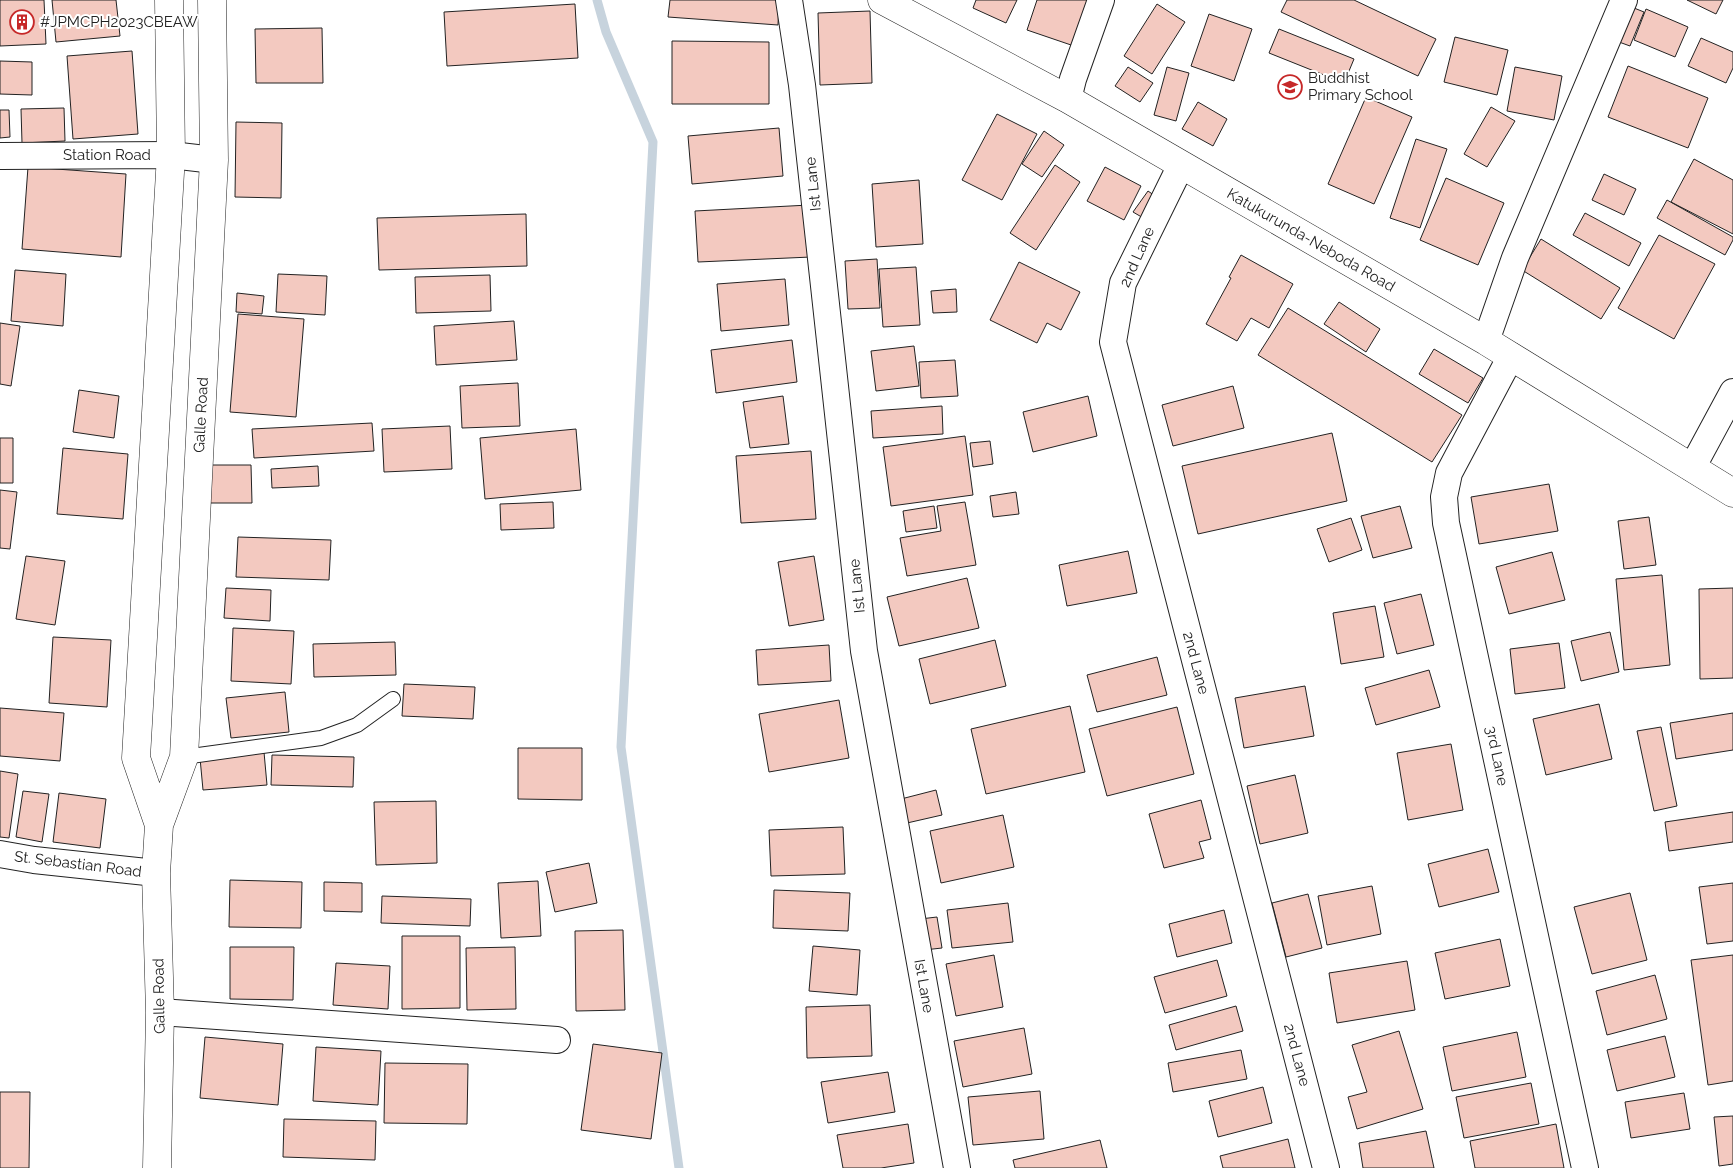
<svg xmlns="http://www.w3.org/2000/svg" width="1733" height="1168" font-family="Raleway,sans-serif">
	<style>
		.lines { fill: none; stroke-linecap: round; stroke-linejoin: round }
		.stream { stroke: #c7d3dd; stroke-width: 9 }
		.building { fill: #f3c9c0; stroke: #222 }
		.service-casing { stroke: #222; stroke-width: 16 }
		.minor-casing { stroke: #222; stroke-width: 28 }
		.primary-casing { stroke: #222; stroke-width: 29 }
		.trunk-casing { stroke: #222; stroke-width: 29 }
		.service { stroke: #fff; stroke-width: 14 }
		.minor { stroke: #fff; stroke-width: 26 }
		.primary { stroke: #fff; stroke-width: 28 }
		.trunk { stroke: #fff; stroke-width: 28 }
		.labels { text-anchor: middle; stroke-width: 4; stroke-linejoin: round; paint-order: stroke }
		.poi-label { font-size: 15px; fill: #222; stroke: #fff; text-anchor: start }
		.street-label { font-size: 15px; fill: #222; stroke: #fff }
	</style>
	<rect width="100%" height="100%" fill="#fff"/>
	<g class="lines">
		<!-- stream -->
		<path class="stream" d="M597,0l9,32 47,110 -32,605 58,421"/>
	</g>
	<!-- building -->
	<path class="building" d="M0,0h44l2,44 -46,2z
		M52,0h64l4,36 -64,6z
		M670,0h109l-1,25 -110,-8z
		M976,0h41l-11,23 -33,-15z
		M1037,0h53l-16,46 -47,-16z
		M1287,0h67l82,39 -18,37 -137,-64z
		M1687,0h36l-7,14z
		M575,4l3,54 -131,8 -3,-54z
		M1157,4l28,18 -33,52 -28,-18z
		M1634,8l10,4 -14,34 -11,-4z
		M1646,9l42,18 -13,30 -41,-17z
		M870,11l2,72 -52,2 -2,-72z
		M1209,14l43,15 -18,52 -43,-15z
		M322,28l1,55h-67l-1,-54z
		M1279,29l75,30 -10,24 -75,-30z
		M1455,37l53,13 -11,45 -53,-13z
		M1701,38l32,14v16l-7,15 -38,-17z
		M672,41l97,1v62h-97z
		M132,51l6,83 -65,5 -6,-83z
		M0,61l32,1v33l-32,-1z
		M1628,66l80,32 -20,50 -80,-31z
		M1128,67l25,16 -13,19 -25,-16z
		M1167,67l22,6 -13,48 -22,-6z
		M1515,67l47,9 -8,44 -47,-9z
		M1366,97l46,20 -38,87 -46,-20z
		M1198,102l29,17 -14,27 -31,-17z
		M1491,107l24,14 -28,46 -23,-13z
		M64,108l1,33 -43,2 -1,-34z
		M0,110h9l1,27 -10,1z
		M997,114l40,20 -35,66 -40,-20z
		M236,122l46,1 -1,75 -46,-1z
		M779,128l4,48 -91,8 -4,-48z
		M1044,131l20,14 -22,32 -20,-13z
		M1416,139l31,10 -27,79 -30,-10z
		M1694,159l39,21v54l-62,-32z
		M1055,165l25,17 -44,68 -26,-17z
		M28,167l98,7 -5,83 -99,-8z
		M1105,167l36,19 -17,34 -37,-19z
		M1604,174l32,15 -12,26 -32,-15z
		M1446,178l58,25 -26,62 -58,-25z
		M919,180l4,64 -47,3 -4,-63z
		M1148,191l10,7 -13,21 -12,-7z
		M1667,200l66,37v3l-8,15 -68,-37z
		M809,205l2,52 -113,5 -3,-51z
		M1585,213l56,30 -12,23 -56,-31z
		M526,214l1,52 -148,4 -2,-52z
		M1659,235l56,29 -41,75 -56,-31z
		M1541,239l79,49 -19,31 -79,-49z
		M1241,255l52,29 -24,44 -18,-10 -14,23 -31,-17 25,-46 -2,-1z
		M877,259l3,49 -32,1 -3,-48z
		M1019,262l61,30 -19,38 -14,-7 -10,20 -47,-23z
		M916,267l4,58 -37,2 -4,-58z
		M15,270l51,4 -3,52 -52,-5z
		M278,274l49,2 -2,39 -49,-3z
		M490,275l1,36 -75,2 -1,-36z
		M785,279l4,46 -68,6 -4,-47z
		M956,289l1,23 -24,1 -2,-22z
		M237,293l27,3 -2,18 -26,-2z
		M1339,302l41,27 -14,23 -42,-28z
		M1288,308l174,107 -30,47 -174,-107z
		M238,314l66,5 -8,98 -66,-5z
		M514,321l3,39 -81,5 -2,-39z
		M0,323l20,3 -9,60 -11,-2z
		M792,340l5,42 -81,11 -5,-43z
		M914,346l5,40 -43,5 -5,-40z
		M1434,349l49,29 -15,25 -49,-29z
		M955,360l3,36 -37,2 -2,-36z
		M518,383l2,43 -58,2 -2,-42z
		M1233,386l11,42 -71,18 -11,-41z
		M79,390l40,6 -5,42 -41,-6z
		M783,396l6,48 -39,4 -7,-46z
		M1088,396l9,40 -64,16 -10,-40z
		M942,406l1,28 -70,4 -2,-27z
		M372,423l2,28 -120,7 -2,-29z
		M450,426l2,43 -68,3 -2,-43z
		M576,429l5,61 -96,9 -5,-61z
		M1332,433l15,68 -149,33 -16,-68z
		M965,436l8,59 -82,11 -8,-59z
		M0,438h13v45h-13z
		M990,441l3,23 -20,3 -3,-24z
		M63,448l65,6 -5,65 -66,-5z
		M811,451l5,68 -75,4 -5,-67z
		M208,465h43l1,38h-43z
		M318,466l1,20 -47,2 -1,-19z
		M1549,484l9,47 -79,13 -8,-47z
		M0,490l17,2 -7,57 -10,-1z
		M1016,492l3,22 -26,3 -3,-21z
		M553,502l1,26 -53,2 -1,-26z
		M965,502l11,63 -69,11 -7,-38 41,-7 -4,-25z
		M934,506l3,22 -31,4 -3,-21z
		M1400,506l12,42 -39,10 -12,-42z
		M1649,517l7,48 -32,4 -6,-48z
		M1351,518l11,32 -33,12 -12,-33z
		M238,537l93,3 -2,40 -93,-3z
		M1128,551l9,42 -70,13 -8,-41z
		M1552,552l13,48 -56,14 -13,-47z
		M26,556l39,5 -10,64 -39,-6z
		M814,556l10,64 -35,6 -11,-64z
		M1662,575l8,90 -46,5 -8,-91z
		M967,578l12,50 -80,18 -12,-49z
		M226,588l45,2 -1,31 -46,-3z
		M1733,588v90l-33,1 -1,-90z
		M1421,594l13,51 -37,9 -13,-51z
		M1375,606l9,51 -43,7 -8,-51z
		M233,628l61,3 -3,53 -60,-3z
		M1610,632l9,40 -38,9 -10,-40z
		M53,637l58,3 -4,67 -58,-4z
		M995,640l11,46 -76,18 -11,-45z
		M395,642l1,33 -82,2 -1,-33z
		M1559,643l6,45 -50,6 -5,-45z
		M829,645l2,36 -73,4 -2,-35z
		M1157,657l10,38 -70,17 -10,-37z
		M1429,670l11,37 -64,18 -11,-37z
		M404,684l71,3 -2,32 -71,-3z
		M1305,686l9,50 -70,12 -9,-50z
		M285,692l4,40 -58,6 -5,-40z
		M839,700l10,58 -80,14 -10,-58z
		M1599,704l13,55 -66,16 -13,-56z
		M1070,706l15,66 -99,22 -15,-65z
		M1177,707l17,67 -87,22 -18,-67z
		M0,708l64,5 -4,48 -60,-5z
		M1733,713v37l-57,9 -6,-36z
		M1661,727l16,79 -23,5 -17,-80z
		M1451,744l12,66 -55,10 -11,-67z
		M518,748h64v52l-64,-1z
		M264,752l3,33 -64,5 -3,-32z
		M272,755l82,2 -1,30 -82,-2z
		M0,771l18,3 -9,64 -9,-1z
		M1295,775l13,58 -48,11 -13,-58z
		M936,790l6,25 -35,8 -6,-24z
		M23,791l26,3 -7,48 -26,-5z
		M59,793l47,6 -6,49 -47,-6z
		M1201,800l10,39 -12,3 5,16 -40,10 -15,-54z
		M436,801l1,62 -61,2 -2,-63z
		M1733,812v30l-64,9 -4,-29z
		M1003,815l11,52 -73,16 -11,-52z
		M843,827l2,47 -74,2 -2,-46z
		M1488,849l11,43 -60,15 -11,-43z
		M589,863l8,40 -42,9 -9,-40z
		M230,880l72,2 -1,46 -72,-1z
		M538,881l3,55 -40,2 -3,-55z
		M324,882l38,1v29l-38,-1z
		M1733,883v58l-26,3 -8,-57z
		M1372,886l9,48 -54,11 -9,-49z
		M774,890l76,3 -2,38 -75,-3z
		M1630,893l17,67 -55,14 -18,-67z
		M1308,894l14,54 -36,9 -14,-54z
		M382,896l89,3 -1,27 -89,-3z
		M1008,903l5,39 -61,6 -5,-38z
		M1224,910l8,33 -55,14 -8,-33z
		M937,917l5,31 -18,2 -4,-31z
		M623,930l2,80 -49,1 -1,-80z
		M402,936h58v72l-58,1z
		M1500,939l10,47 -65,13 -10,-46z
		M813,946l47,4 -3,45 -48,-4z
		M230,947h64l-1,53 -63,-1z
		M515,947l1,62 -49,1 -1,-62z
		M994,955l9,52 -47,9 -10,-52z
		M1733,955v126l-25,4 -17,-125z
		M1217,960l10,36 -62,17 -11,-36z
		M1407,961l8,49 -78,13 -8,-50z
		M336,963l54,3 -2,43 -55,-4z
		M1655,975l12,44 -60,16 -11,-44z
		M870,1005l2,51 -65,2 -1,-51z
		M1236,1006l7,25 -67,19 -7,-25z
		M1024,1028l8,46 -69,13 -9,-46z
		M1399,1031l24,78 -66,20 -9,-32 19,-5 -15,-47z
		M1517,1032l9,45 -74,14 -9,-44z
		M1665,1036l10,41 -58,14 -10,-41z
		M205,1037l78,7 -5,61 -78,-7z
		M593,1044l69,9 -11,86 -70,-9z
		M316,1047l65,4 -3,54 -65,-4z
		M1241,1050l6,29 -74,13 -5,-29z
		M385,1063l83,1 -1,60 -83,-1z
		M888,1072l7,40 -67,11 -7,-41z
		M1531,1083l8,41 -75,14 -8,-41z
		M1263,1087l9,36 -54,14 -9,-36z
		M1040,1091l4,48 -71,6 -5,-48z
		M0,1092h30l-1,76h-29z
		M1684,1093l6,36 -59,9 -6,-36z
		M1733,1116v48l-14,2 -5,-49z
		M284,1119l92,2 -1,39 -92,-3z
		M908,1124l6,39 -33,5h-38l-6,-33z
		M1556,1124l8,44h-89l-5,-27z
		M1426,1131l8,37h-71l-4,-25z
		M1288,1139l7,29h-72l-3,-12z
		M1100,1140l7,28h-92l-2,-8z"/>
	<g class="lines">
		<!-- service casing -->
		<g class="service-casing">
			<path id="service" d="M184,757l137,-19 36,-13 36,-26"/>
		</g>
		<!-- minor casing -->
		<g class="minor-casing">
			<path id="minor" d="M789,0l13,85 62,566 93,517
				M1068,99l5,-20 28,-79
				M0,156l171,-1 43,5
				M1181,165l-58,118 -10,59 213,826
				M1486,341l29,-83 109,-258
				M1511,356l-62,117 -5,24 2,26 139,645
				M1692,468l41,-76
				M0,854l34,6 122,13
				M160,1012l397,28"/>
		</g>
		<!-- primary casing -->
		<g class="primary-casing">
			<path id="primary" d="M882,0l186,99 418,242 247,152"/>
		</g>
		<!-- trunk casing -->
		<g class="trunk-casing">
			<path id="trunk" d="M159,825l-23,-67 35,-603 -2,-155
				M157,1168l3,-156 -4,-139 3,-48 25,-68 30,-597 -2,-160"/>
		</g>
		<!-- service -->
		<use href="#service" class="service"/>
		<!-- minor -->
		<use href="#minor" class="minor"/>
		<!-- primary -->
		<use href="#primary" class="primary"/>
		<!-- trunk -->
		<use href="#trunk" class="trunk"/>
	</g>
	<!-- icons -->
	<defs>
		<g id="building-ring" transform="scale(1.25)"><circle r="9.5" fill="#fff" stroke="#c62828" stroke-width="1.5"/><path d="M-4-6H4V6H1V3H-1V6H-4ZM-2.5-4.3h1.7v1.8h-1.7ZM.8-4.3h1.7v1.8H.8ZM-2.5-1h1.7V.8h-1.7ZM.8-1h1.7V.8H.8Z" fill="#c62828"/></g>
		<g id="school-ring" transform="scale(1.25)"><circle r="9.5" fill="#fff" stroke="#c62828" stroke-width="1.5"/><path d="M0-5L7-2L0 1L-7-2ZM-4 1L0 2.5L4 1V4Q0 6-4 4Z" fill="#c62828"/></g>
	</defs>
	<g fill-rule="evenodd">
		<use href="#building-ring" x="22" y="22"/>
		<use href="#school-ring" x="1290" y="87"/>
	</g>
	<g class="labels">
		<!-- poi labels -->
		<g class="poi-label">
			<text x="40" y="27">#JPMCPH2023CBEAW</text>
			<text x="1308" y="83">Buddhist<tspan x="1308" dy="17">Primary School</tspan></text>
		</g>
		<!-- street labels -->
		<g class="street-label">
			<text x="107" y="160">Station Road</text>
			<text transform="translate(813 184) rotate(-96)" y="5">Ist Lane</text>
			<text transform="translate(1311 240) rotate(30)" y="5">Katukurunda-Neboda Road</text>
			<text transform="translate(1137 257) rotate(-66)" y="5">2nd Lane</text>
			<text transform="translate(201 415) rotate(-87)" y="5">Galle Road</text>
			<text transform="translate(857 586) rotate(-96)" y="5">Ist Lane</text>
			<text transform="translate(1196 663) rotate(75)" y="5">2nd Lane</text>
			<text transform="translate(1497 756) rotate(78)" y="5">3rd Lane</text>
			<text transform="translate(78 864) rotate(7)" y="5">St. Sebastian Road</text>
			<text transform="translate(924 986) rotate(80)" y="5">Ist Lane</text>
			<text transform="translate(159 996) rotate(-91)" y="5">Galle Road</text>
			<text transform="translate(1297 1055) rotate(75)" y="5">2nd Lane</text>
		</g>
	</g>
</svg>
